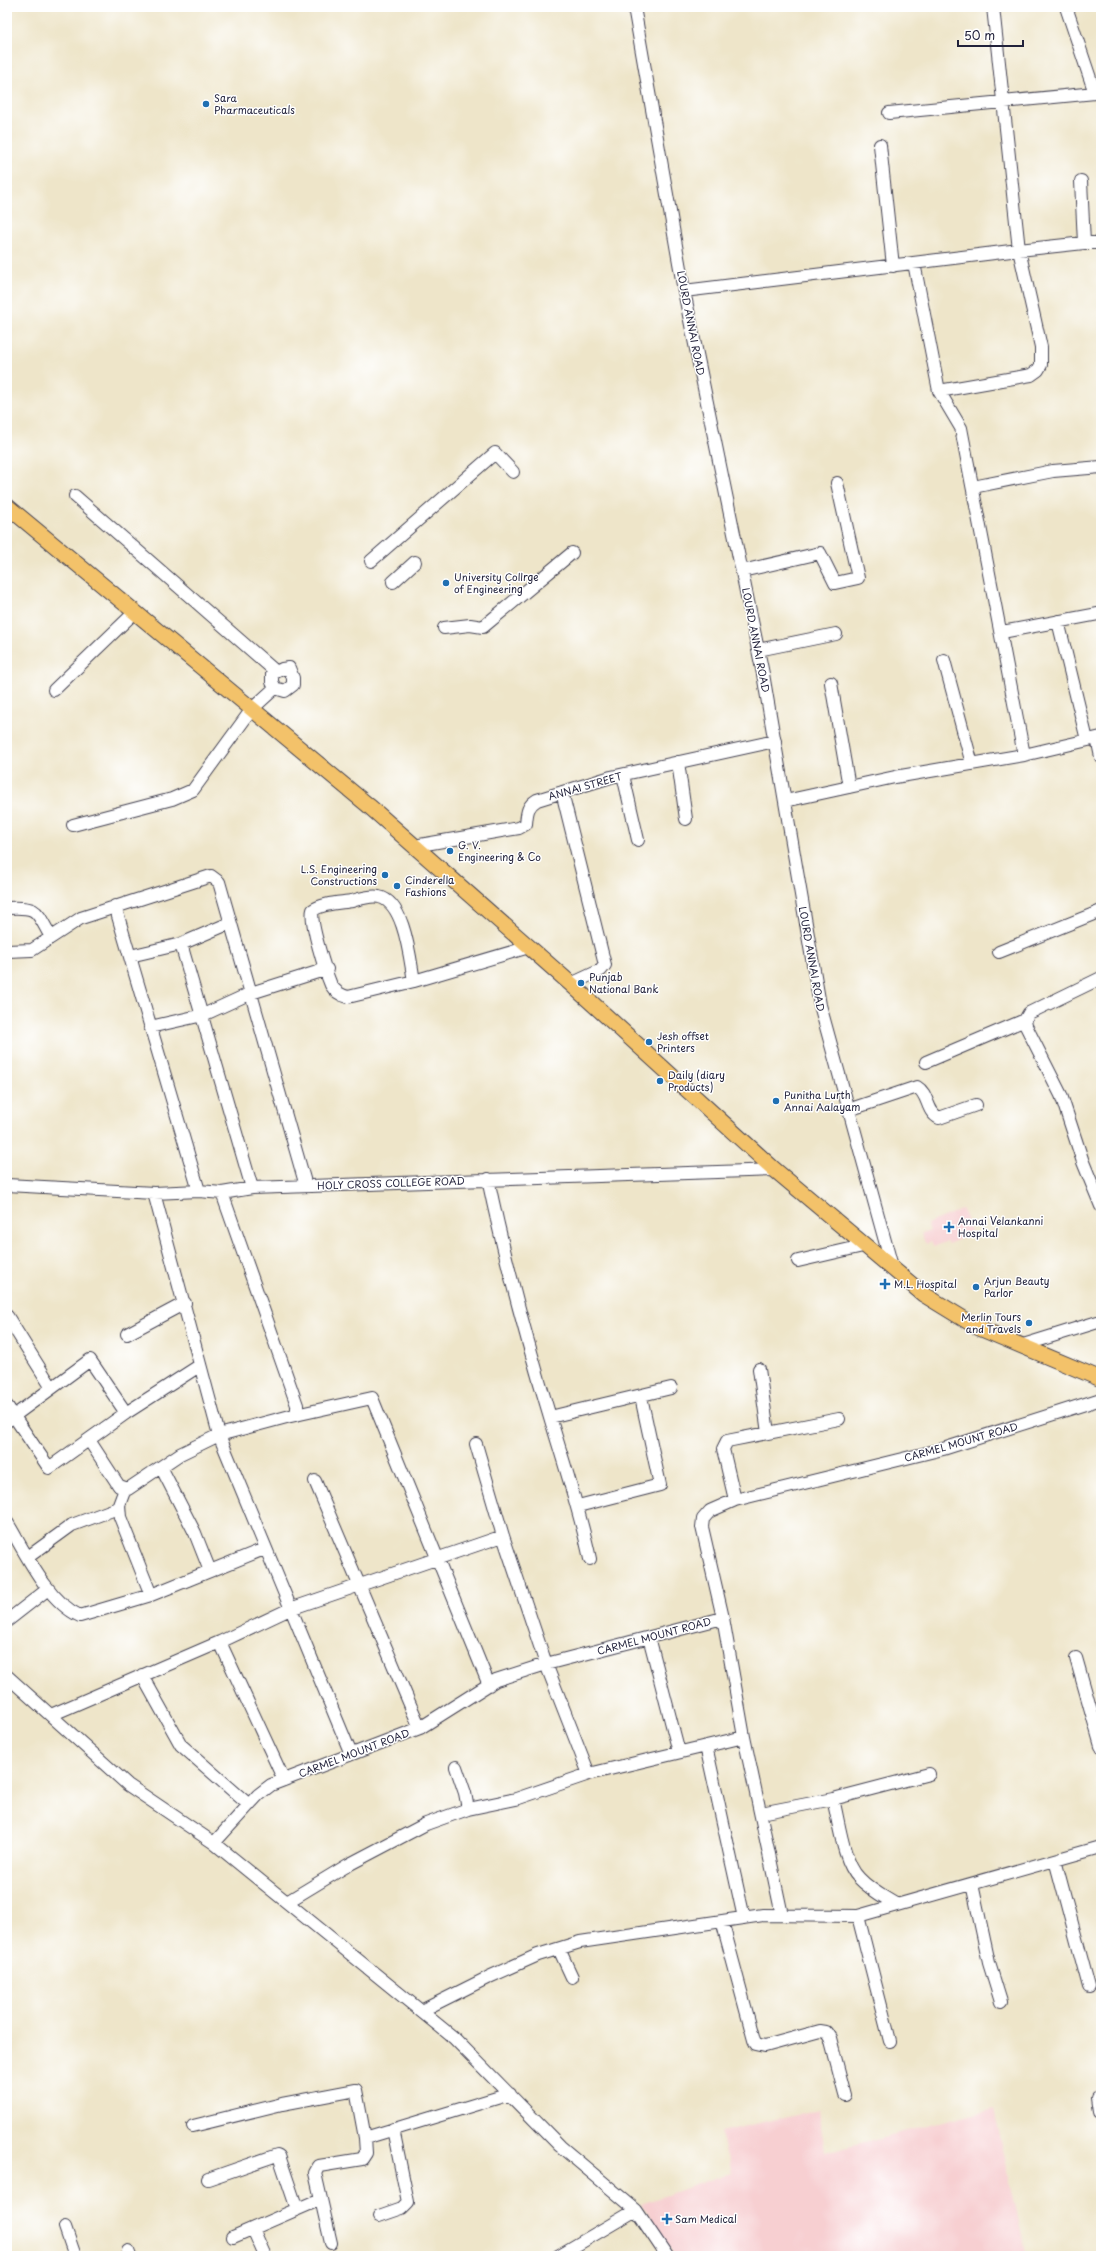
<svg xmlns="http://www.w3.org/2000/svg" width="1108" height="2263" font-family="'Playpen Sans',sans-serif">
	<style>
		.built { fill: #f7cfd1 }
		.lines { fill: none; stroke-linecap: round; stroke-linejoin: round }
		.minor-casing { stroke: #413f50; stroke-width: 14 }
		.major-casing { stroke: #413f50; stroke-width: 17 }
		.minor { stroke: #fff; stroke-width: 12 }
		.major { stroke: #f3c26a; stroke-width: 15 }
		.poi-dot { fill: #1f6fb2; stroke: #fff; stroke-width: 1.5 }
		.labels { text-anchor: middle; stroke-width: 3; stroke-linejoin: round; paint-order: stroke }
		.poi-label { font-size: 10px; fill: #22223b; stroke: #fff; text-anchor: start }
		.street-label { font-size: 10px; fill: #22223b; stroke: #fff }
	</style>
	<rect width="100%" height="100%" fill="#fff"/>
	<filter id="ink" filterUnits="userSpaceOnUse"><feTurbulence type="fractalNoise" baseFrequency=".025" numOctaves="2"/><feDisplacementMap in="SourceGraphic" scale="8" xChannelSelector="R" yChannelSelector="G"/><feConvolveMatrix kernelMatrix="1 2 1 2 8 2 1 2 1" color-interpolation-filters="sRGB"/></filter>
	<filter id="wash" filterUnits="userSpaceOnUse"><feTurbulence type="fractalNoise" baseFrequency=".012" numOctaves="4" result="noise"/><feDisplacementMap in="SourceGraphic" scale="16" xChannelSelector="R" yChannelSelector="G"/><feGaussianBlur stdDeviation="0.9" result="paint"/><feColorMatrix in="noise" values="0 0 0 0 0 0 0 0 0 0 0 0 0 0 0 0 0 1.4 0 .05"/><feComposite in="paint" operator="in"/></filter>
	<g filter="url(#wash)">
		<rect width="100%" height="100%" fill="#eee5c9"/>
		<!-- built -->
		<path class="built" d="M962,1209l10,25 -24,10 -1,-3 -13,6 -3,-6 -5,3 -5,-10 9,-3 -3,-7z
			M819,2109l6,43 169,-43 32,144 -12,3h-338l-35,-52 91,-32 -12,-40z"/>
	</g>
	<g filter="url(#ink)">
		<g class="lines">
			<!-- minor casing -->
			<g class="minor-casing">
				<path id="minor" d="M634,7l50,284 79,383 57,331 73,265
					M889,113l206,-20 -29,-86
					M880,145l13,121
					M1081,181l3,62
					M914,263l25,128 22,37 63,327
					M684,291l335,-41 65,-7h17
					M939,391l92,-16 7,-5 3,-5v-18l-22,-97 -26,-243
					M973,487l80,-16 48,-4
					M75,496l200,175
					M371,561l124,-108 18,19
					M742,571l78,-18 15,30 23,-5 -21,-95
					M393,582l22,-20
					M1058,621l29,119
					M444,628l26,-3 13,2 89,-74
					M1002,632l96,-18
					M758,650l78,-16
					M944,660l28,104
					M289,668l4,10v7l-8,6 -10,-3 -3,-6v-8l10,-5z
					M831,683l18,104
					M54,690l81,-78
					M1097,738l4,19
					M678,762l8,57
					M623,775l15,65
					M562,792l43,173 -4,5 -30,14
					M785,801l110,-24 129,-22 77,-18
					M73,825l99,-26 21,-9 59,-81 23,-21
					M414,846l105,-18 7,-4c1,-11 1,-18 11,-24l74,-23 164,-36
					M115,906l84,285
					M7,908c32,-2 29,3 44,29
					M181,944l71,244
					M7,951l25,-1 49,-32 130,-42 8,6 87,304
					M999,952l102,-41
					M130,956l51,-12 49,-21
					M1101,978l-72,35 -4,7 1,6 35,69 22,67 18,44
					M414,981c-4,-21 -9,-79 -35,-84 -8,-2 -20,2 -27,4 -12,2 -29,2 -39,9 -4,11 13,63 18,75 4,7 9,10 17,12l66,-16 115,-34
					M150,1027l53,-12 48,-22 76,-24
					M926,1062l99,-42
					M848,1110l69,-23c12,7 9,25 22,31l37,-13
					M488,1179c17,81 38,159 62,238 14,47 30,94 40,142
					M7,1185l147,8 45,-2 23,2 30,-5 523,-18
					M154,1193l65,242 132,319
					M798,1261l65,-15
					M7,1316l45,72
					M127,1334l58,-31
					M1020,1346l81,-25
					M759,1369l9,64
					M7,1406l42,62 77,-55 73,-47
					M291,1416l81,-18 117,287
					M550,1417l121,-29
					M7,1421l83,-61 36,53
					M89,1440l30,46 9,3 52,-35 39,-19 75,-20 3,-4v-6l-75,-212
					M476,1444l27,92 43,128 43,110
					M161,1467l34,66 15,38
					M315,1481l105,247
					M125,1489l-6,16 1,12 31,78
					M735,1500l-12,-51 4,-8 112,-22
					M578,1506l82,-21 -19,-88
					M7,1522c18,30 40,79 73,94l71,-21 113,-46
					M28,1557l44,-32 46,-17
					M723,1618l21,119 38,178
					M7,1621l41,-32
					M649,1637l30,115
					M220,1642l64,138
					M1076,1658l25,88
					M142,1675l39,70 68,60
					M7,1676l121,109 86,58 240,195 106,108 76,64 31,46
					M51,1715l169,-73 70,-33 213,-73
					M706,1746l38,172
					M456,1767l9,26 3,16
					M833,1799c6,23 10,63 26,79 11,12 25,19 38,27
					M761,1813l72,-14 96,-25
					M214,1843l44,-48 13,-10 149,-57 76,-48 50,-16 177,-46 -21,-91 1,-8 7,-8 25,-11 208,-51 158,-50
					M1055,1860l34,127
					M972,1884l17,79 12,39
					M287,1902l61,-37 78,-41 42,-15 48,-10 73,-25 155,-37
					M858,1916l32,125
					M722,1921l32,119 2,4 9,2 55,-15 6,1 4,6 15,57
					M559,1949l13,28
					M421,2011l68,-34 49,-22 42,-13 183,-27 95,1 243,-69
					M1101,2097h-2l2,14
					M193,2126l89,-22 74,-14 9,48 145,-44
					M208,2179l69,-24 2,1 18,53
					M379,2216l23,-8 6,-6 -15,-73
					M65,2227l10,29
					M253,2229l12,27
					M233,2237l88,-38
					M331,2243l-16,-70 4,-7 43,-7 4,-6 -1,-15
					M128,2251l2,5
					M558,2256l78,-46"/>
			</g>
			<!-- major casing -->
			<g class="major-casing">
				<path id="major" d="M7,506l362,300 202,178 204,186 148,124 54,33 124,52"/>
			</g>
			<!-- minor -->
			<use href="#minor" class="minor"/>
			<!-- major -->
			<use href="#major" class="major"/>
		</g>
	</g>
	<!-- markers -->
	<g class="poi-dot">
		<circle cx="206" cy="104" r="4"/>
		<circle cx="446" cy="583" r="4"/>
		<circle cx="450" cy="851" r="4"/>
		<circle cx="385" cy="875" r="4"/>
		<circle cx="397" cy="886" r="4"/>
		<circle cx="581" cy="983" r="4"/>
		<circle cx="649" cy="1042" r="4"/>
		<circle cx="660" cy="1081" r="4"/>
		<circle cx="776" cy="1101" r="4"/>
		<path d="M947 1221h4v4h4v4h-4v4h-4v-4h-4v-4h4z"/>
		<path d="M883 1278h4v4h4v4h-4v4h-4v-4h-4v-4h4z"/>
		<circle cx="976" cy="1287" r="4"/>
		<circle cx="1029" cy="1323" r="4"/>
		<path d="M665 2213h4v4h4v4h-4v4h-4v-4h-4v-4h4z"/>
	</g>
	<g class="labels">
		<!-- poi labels -->
		<g class="poi-label">
			<text x="214" y="102">Sara<tspan x="214" dy="12">Pharmaceuticals</tspan></text>
			<text x="454" y="581">University Collrge<tspan x="454" dy="12">of Engineering</tspan></text>
			<text x="458" y="849">G. V.<tspan x="458" dy="12">Engineering &amp; Co</tspan></text>
			<text x="377" y="873" text-anchor="end">L.S. Engineering<tspan x="377" dy="12">Constructions</tspan></text>
			<text x="405" y="884">Cinderella<tspan x="405" dy="12">Fashions</tspan></text>
			<text x="589" y="981">Punjab<tspan x="589" dy="12">National Bank</tspan></text>
			<text x="657" y="1040">Jesh offset<tspan x="657" dy="12">Printers</tspan></text>
			<text x="668" y="1079">Daily (diary<tspan x="668" dy="12">Products)</tspan></text>
			<text x="784" y="1099">Punitha Lurth<tspan x="784" dy="12">Annai Aalayam</tspan></text>
			<text x="958" y="1225">Annai Velankanni<tspan x="958" dy="12">Hospital</tspan></text>
			<text x="984" y="1285">Arjun Beauty<tspan x="984" dy="12">Parlor</tspan></text>
			<text x="894" y="1288">M.L. Hospital</text>
			<text x="1021" y="1321" text-anchor="end">Merlin Tours<tspan x="1021" dy="12">and Travels</tspan></text>
			<text x="675" y="2223">Sam Medical</text>
		</g>
		<!-- street labels -->
		<g class="street-label">
			<text transform="translate(691 323) rotate(79)" y="4">LOURD ANNAI ROAD</text>
			<text transform="translate(756 640) rotate(79)" y="4">LOURD ANNAI ROAD</text>
			<text transform="translate(585 786) rotate(-16)" y="4">ANNAI STREET</text>
			<text transform="translate(812 959) rotate(80)" y="4">LOURD ANNAI ROAD</text>
			<text transform="translate(391 1183) rotate(-2)" y="4">HOLY CROSS COLLEGE ROAD</text>
			<text transform="translate(961 1442) rotate(-16)" y="4">CARMEL MOUNT ROAD</text>
			<text transform="translate(654 1636) rotate(-15)" y="4">CARMEL MOUNT ROAD</text>
			<text transform="translate(354 1753) rotate(-21)" y="4">CARMEL MOUNT ROAD</text>
		</g>
	</g>
	<!-- margin -->
	<rect width="1108" height="2263" fill="none" stroke="#fff" stroke-width="24"/>
	<!-- scale -->
	<path d="M958 40v6h65v-6" fill="none" stroke="#22223b" stroke-width="2"/>
	<text x="964" y="40" font-size="12" fill="#22223b" stroke="#ffffff" stroke-width="3" paint-order="stroke">50 m</text>
</svg>
